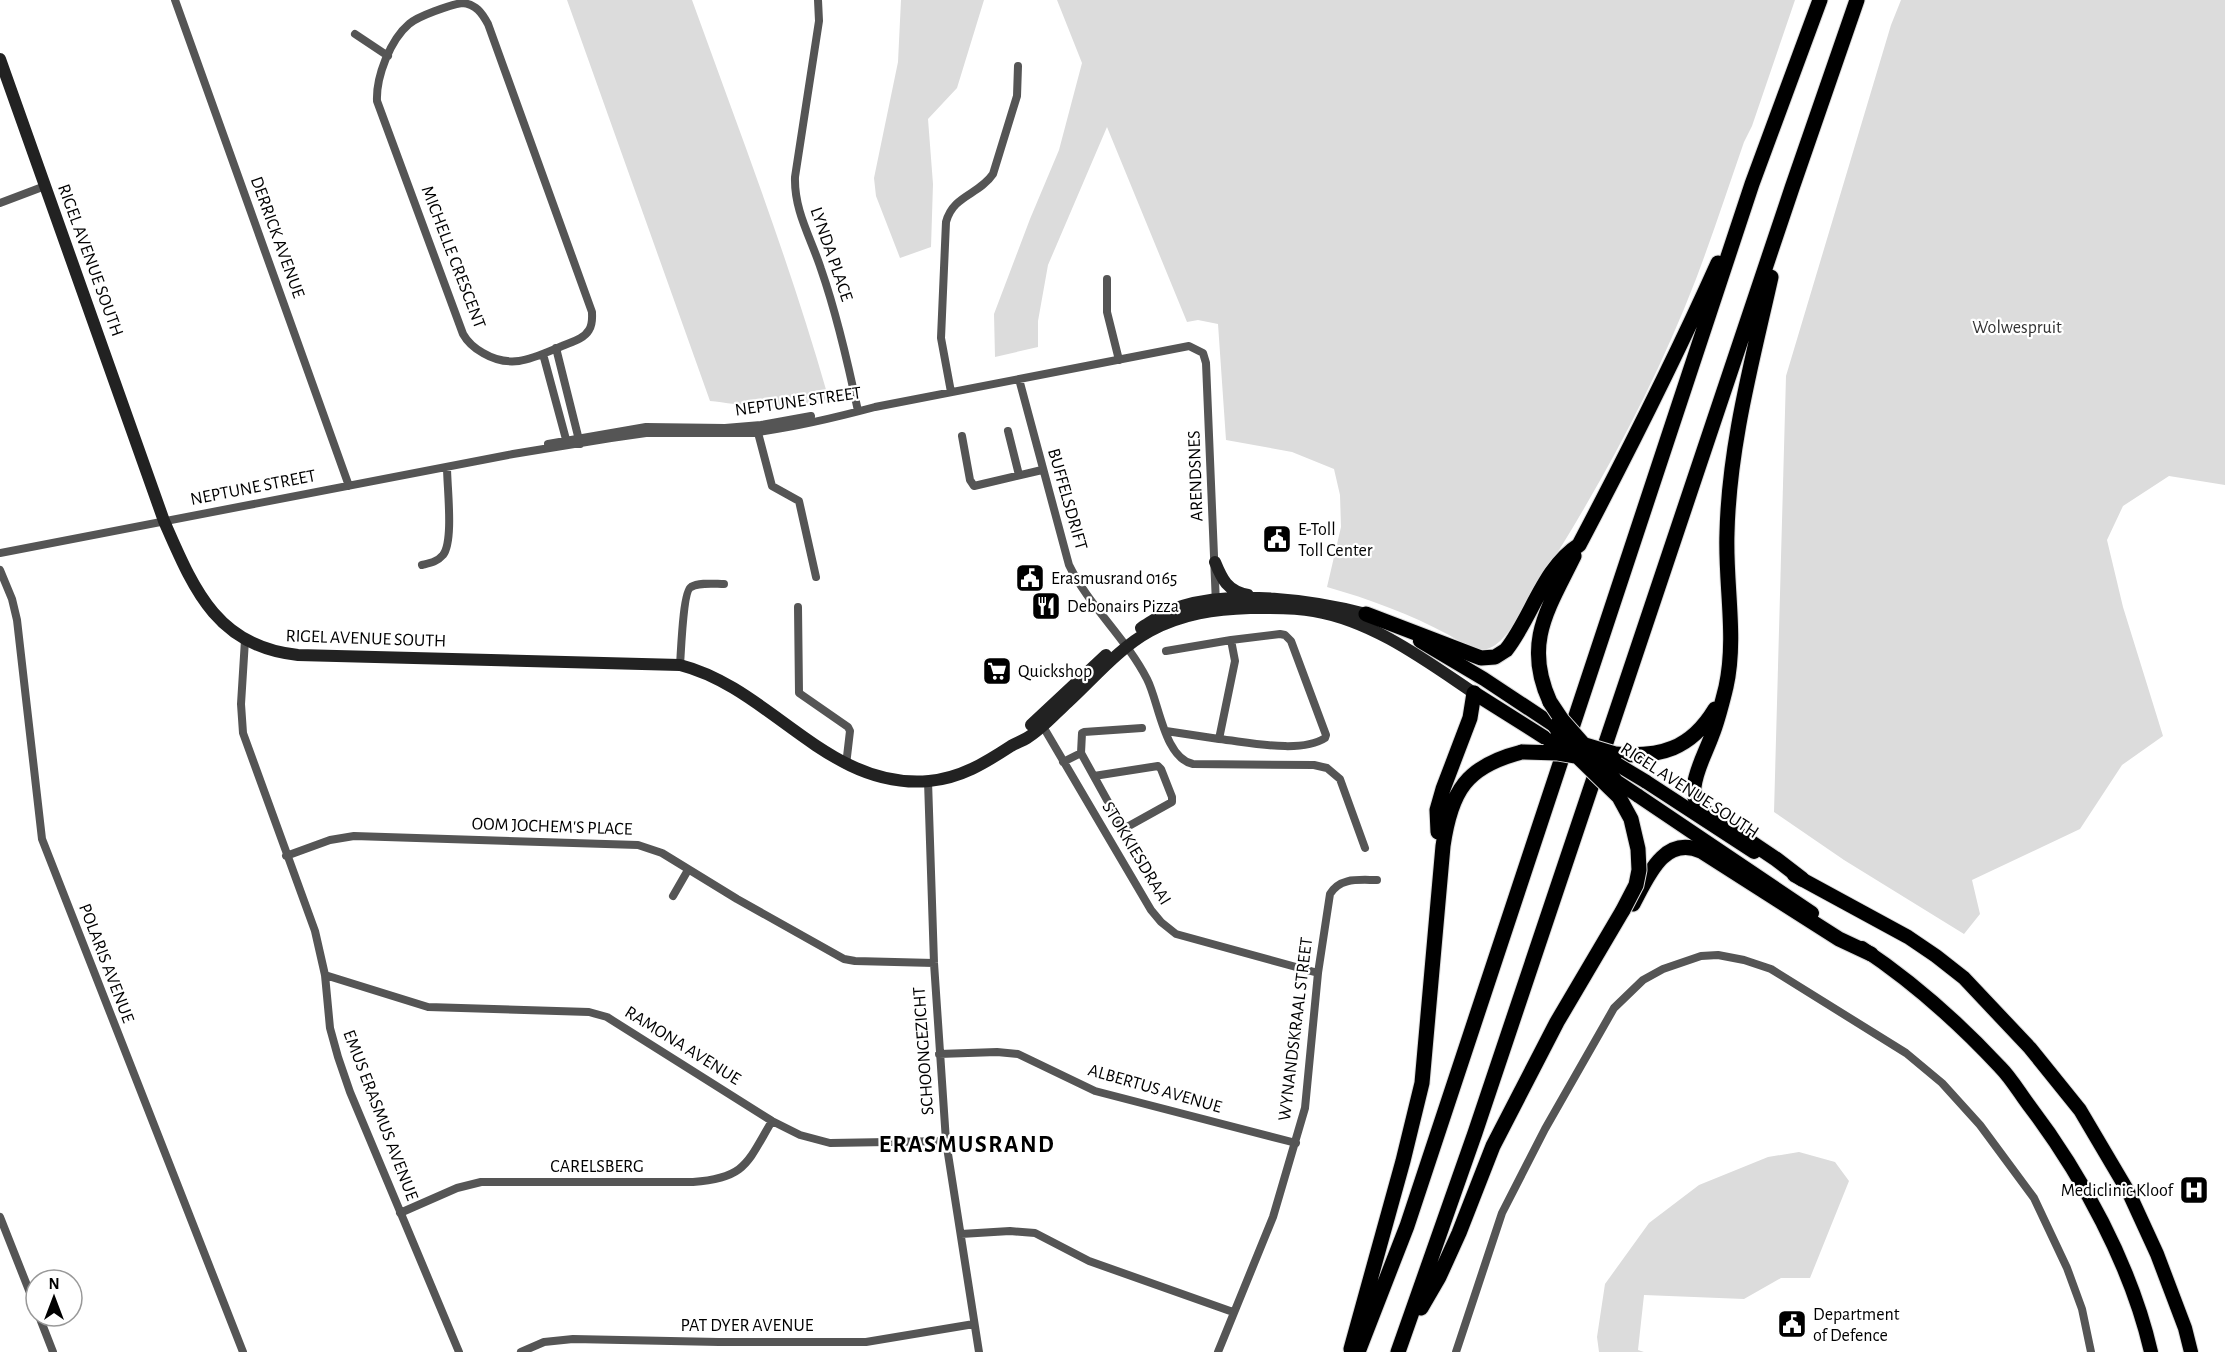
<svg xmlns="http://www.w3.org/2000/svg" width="2225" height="1352" font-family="'Alegreya Sans',sans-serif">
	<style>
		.green { fill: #dcdcdc }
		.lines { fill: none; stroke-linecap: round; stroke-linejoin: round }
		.primary-casing { stroke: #dbdbdb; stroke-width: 16 }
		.motorway-casing { stroke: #dbdbdb; stroke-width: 17 }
		.minor { stroke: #555; stroke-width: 8 }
		.secondary { stroke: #222; stroke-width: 12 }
		.primary { stroke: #000; stroke-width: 14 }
		.motorway { stroke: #000; stroke-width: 15 }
		.primary-bridge-casing { stroke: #dbdbdb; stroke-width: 16; stroke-linecap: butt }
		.motorway-bridge-casing { stroke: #dbdbdb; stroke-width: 17; stroke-linecap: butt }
		.primary-bridge { stroke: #000; stroke-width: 14 }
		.motorway-bridge { stroke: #000; stroke-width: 15 }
		.labels { text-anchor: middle; stroke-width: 4.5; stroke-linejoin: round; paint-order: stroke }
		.street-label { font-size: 18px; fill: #000; stroke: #fff }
		.park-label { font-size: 18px; fill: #333; stroke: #fff }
		.poi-label { font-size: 18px; fill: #000; stroke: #fff; text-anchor: start }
		.district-label { font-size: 24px; font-weight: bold; letter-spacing: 1.5px; fill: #000; stroke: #fff }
	</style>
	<rect width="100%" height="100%" fill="#fff"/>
	<!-- green -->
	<path class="green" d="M567,0h125c47,130 97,260 135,393v6c-24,18 -87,5 -117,2z
		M901,0h83l-27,88 -29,31 5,65 -2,63 -31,11 -24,-62 -2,-18 24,-116z
		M1057,0h738l-43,126 -8,16c-16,46 -31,92 -48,137 -42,109 -99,213 -162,311 -10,16 -28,55 -47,59 -14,3 -26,-7 -38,-14 -39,-21 -80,-36 -122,-48l14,-60 -1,-32 -6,-26 -42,-17 -66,-12 -8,-116 -20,-4 -11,2 -80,-195 -59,138 -10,56v26l-43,10 -1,-43 36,-95 29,-69 23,-87z
		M1901,0h324v485l-56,-9 -46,30 -16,34 16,67 40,129 -41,29 -42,64 -108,51 8,34 -16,20 -120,-74 -70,-48 12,-436 105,-351z
		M1799,1152l36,10 14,19 -39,97h-29l-37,21 -100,-4 -6,55 6,2h-45l-2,-15 8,-53 44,-61 50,-38 69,-28z"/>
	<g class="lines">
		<!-- primary casing -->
		<g class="primary-casing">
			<path id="primary" d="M1420,641l64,38 71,47
				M1474,693l76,48
				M1645,781l109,71
				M1637,795l175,118
				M1794,875l114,62 28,19 28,22 66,70 50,62 49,83 28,61 28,74 6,24
				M1862,948c51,34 97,75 138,119 11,11 19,25 28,37 54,71 103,161 123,248"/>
		</g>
		<!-- motorway casing -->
		<g class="motorway-casing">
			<path id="motorway" d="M1771,277c-19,85 -42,169 -44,256 -2,51 10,104 -1,154 -4,16 -8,33 -14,48 -6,17 -16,34 -18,52 -1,8 2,14 6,21l76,51 26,20
				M1366,614l115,44 14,-1 11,-7c26,-33 37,-82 73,-105 49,-93 96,-186 139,-282
				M1550,702c-27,-59 -2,-93 24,-146
				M1615,754c45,4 76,-5 100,-45
				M1438,832l-1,-22 6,-21 27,-71 4,-25
				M1633,904c15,-28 31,-69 68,-53l138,88 32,15
				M1421,1308l18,-31 20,-44 34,-87 64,-124 66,-112
				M1351,1349l52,-188 19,-78 21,-237c8,-55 23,-80 79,-94
				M1358,1352l49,-126 345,-1042 68,-184
				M1398,1352l77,-219 317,-945 65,-188"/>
		</g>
		<!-- minor -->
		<path class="minor" d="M175,0l174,486
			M818,0l1,21 -24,156c-1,34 16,61 26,92 16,46 27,94 37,142
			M462,3c14,1 20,10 26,21l104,288c0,6 1,12 -3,18 -5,9 -18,12 -27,16 -29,12 -50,24 -79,7 -9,-5 -15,-10 -20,-19l-86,-233c-1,-24 13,-61 32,-77 9,-8 41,-19 53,-21z
			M355,34l33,22
			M0,203l45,-17
			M1107,279v33l12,48
			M556,348l24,96
			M543,354l24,89
			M1019,379l50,186c20,41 57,73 78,114 12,23 17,79 46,85l121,1 13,3 13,11 25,69
			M951,392l-10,-54 5,-116c7,-27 33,-27 47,-48l24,-78 1,-30
			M757,429l15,57 27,15 17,76
			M1008,431l11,44
			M962,436l8,44 4,6 68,-16
			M548,444l98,-17 79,1 36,-3 50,-9
			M0,553l513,-99 98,-16 35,-5h104c42,-5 84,-15 125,-26l314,-61 14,7 3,10 10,241
			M422,565c8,-2 15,-3 21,-10 11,-14 4,-68 4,-88
			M0,570l12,29 5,21 25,219 201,513
			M798,607l1,86 49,34 2,4 -4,34
			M245,640l-4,64 2,29 72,198 10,44 5,53 8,29 12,35 109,260
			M680,665c1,-12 3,-74 11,-78 8,-5 24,-3 33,-3
			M1041,723l110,187 10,12 15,12 142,39
			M1166,731l53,8 16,-78 -4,-21 -65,11
			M1219,739c29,3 82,15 106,-1l1,-3 -35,-94 -6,-6 -5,-1 -49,6
			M1081,753l1,-20 2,-1 58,-4
			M1063,762l18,-9 41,74h5l45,-25v-5l-11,-28 -3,-3 -64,10
			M928,781l6,182 12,178 33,211
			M286,856l44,-16 24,-4 284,9 24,8 75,46 107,60 11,2 79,2
			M673,896l15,-26
			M325,975l103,32 161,5 18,5 165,104 28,14 30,8 116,-2
			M939,1054l58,-2 21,2 77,37 201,52
			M400,1213l57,-25 24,-6h212c53,-4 54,-19 79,-61
			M0,1217l36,91
			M961,1234l49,-3 25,2 54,28 144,51
			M39,1316l14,36
			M521,1352l23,-10 29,-3 146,3h147l108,-18
			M1218,1352l55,-135 32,-109 13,-135 12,-79c10,-17 29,-14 47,-14
			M1456,1352l46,-139 43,-84 69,-121 29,-28 20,-11 38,-13 17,-1 26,5 27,9 135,84 36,30 38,42 54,73 33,70 15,41 9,43"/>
		<!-- secondary -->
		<path class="secondary" d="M0,59l164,462c29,66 52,126 134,134l382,10c91,23 148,125 249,116 32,-3 56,-18 82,-35 5,-3 11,-5 16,-8 15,-9 28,-24 41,-36 26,-24 51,-54 82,-71 32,-17 65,-22 100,-23 22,0 42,-1 64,3 59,10 111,49 160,82
			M1215,562c7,17 12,29 33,33
			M1141,628c13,-8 26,-18 41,-22 54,-16 130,-6 184,8
			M1031,725l75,-70"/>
		<!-- primary -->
		<use href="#primary" class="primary"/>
		<!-- motorway -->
		<use href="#motorway" class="motorway"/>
		<!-- primary-bridge casing -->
		<g class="primary-bridge-casing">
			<path id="primary-bridge" d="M1605,757l40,24
				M1604,773l33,22"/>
		</g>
		<!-- motorway-bridge casing -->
		<g class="motorway-bridge-casing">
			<path id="motorway-bridge" d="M1550,702l12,18 52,59
				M1555,726l22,30 42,41 12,22 7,30 1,21 -3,15 -13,25
				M1550,741l35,4 30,9
				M1522,752l36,1 57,10"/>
		</g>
		<!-- primary-bridge -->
		<use href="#primary-bridge" class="primary-bridge"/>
		<!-- motorway-bridge -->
		<use href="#motorway-bridge" class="motorway-bridge"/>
	</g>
	<!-- icons -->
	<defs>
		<g id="civic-square" transform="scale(1.5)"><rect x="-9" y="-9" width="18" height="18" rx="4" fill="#000" stroke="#fff"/><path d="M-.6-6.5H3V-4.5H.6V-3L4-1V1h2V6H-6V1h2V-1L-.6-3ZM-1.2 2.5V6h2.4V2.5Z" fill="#fff"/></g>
		<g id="restaurant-square" transform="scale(1.5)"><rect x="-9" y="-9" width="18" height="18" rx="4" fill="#000" stroke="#fff"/><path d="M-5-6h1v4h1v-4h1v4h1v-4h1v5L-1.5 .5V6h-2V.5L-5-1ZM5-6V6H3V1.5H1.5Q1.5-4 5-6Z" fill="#fff"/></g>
		<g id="supermarket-square" transform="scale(1.5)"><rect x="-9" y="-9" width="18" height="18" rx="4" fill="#000" stroke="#fff"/><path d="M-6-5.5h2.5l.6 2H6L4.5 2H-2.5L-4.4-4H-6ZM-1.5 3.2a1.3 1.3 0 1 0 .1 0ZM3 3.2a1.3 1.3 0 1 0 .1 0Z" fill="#fff"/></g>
		<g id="hospital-square" transform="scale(1.5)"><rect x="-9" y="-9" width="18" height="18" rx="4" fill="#000" stroke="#fff"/><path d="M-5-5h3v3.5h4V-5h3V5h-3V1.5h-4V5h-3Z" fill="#fff"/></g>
	</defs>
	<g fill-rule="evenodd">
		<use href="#civic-square" x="1277" y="539"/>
		<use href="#civic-square" x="1030" y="578"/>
		<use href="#restaurant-square" x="1046" y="606"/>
		<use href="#supermarket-square" x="997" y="671"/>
		<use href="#hospital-square" x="2194" y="1190"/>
		<use href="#civic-square" x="1792" y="1324"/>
	</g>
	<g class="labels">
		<!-- street labels -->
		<g class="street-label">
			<text transform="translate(278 237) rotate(70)" y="6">DERRICK AVENUE</text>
			<text transform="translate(832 254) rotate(71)" y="6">LYNDA PLACE</text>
			<text transform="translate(454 257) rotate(69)" y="6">MICHELLE CRESCENT</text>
			<text transform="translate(91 260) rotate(70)" y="6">RIGEL AVENUE SOUTH</text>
			<text transform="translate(798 401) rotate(-8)" y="6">NEPTUNE STREET</text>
			<text transform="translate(1195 476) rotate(-92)" y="6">ARENDSNES</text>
			<text transform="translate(253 487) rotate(-11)" y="6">NEPTUNE STREET</text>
			<text transform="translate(1068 499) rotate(74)" y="6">BUFFELSDRIFT</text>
			<text transform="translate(366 638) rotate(2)" y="6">RIGEL AVENUE SOUTH</text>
			<text transform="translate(1690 790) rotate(33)" y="6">RIGEL AVENUE SOUTH</text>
			<text transform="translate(552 826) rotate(2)" y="6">OOM JOCHEM'S PLACE</text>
			<text transform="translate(1137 853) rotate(59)" y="6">STOKKIESDRAAI</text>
			<text transform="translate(107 963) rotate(69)" y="6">POLARIS AVENUE</text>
			<text transform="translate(1295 1029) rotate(-83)" y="6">WYNANDSKRAAL STREET</text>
			<text transform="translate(683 1045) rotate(32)" y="6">RAMONA AVENUE</text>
			<text transform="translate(923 1051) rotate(-94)" y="6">SCHOONGEZICHT</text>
			<text transform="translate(1155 1088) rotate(16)" y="6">ALBERTUS AVENUE</text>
			<text transform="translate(381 1115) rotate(69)" y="6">EMUS ERASMUS AVENUE</text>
			<text x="597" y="1172">CARELSBERG</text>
			<text x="747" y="1331">PAT DYER AVENUE</text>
		</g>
		<!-- park labels -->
		<g class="park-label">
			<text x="2017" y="333">Wolwespruit</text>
		</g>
		<!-- poi labels -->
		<g class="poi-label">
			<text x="1298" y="535">E-Toll<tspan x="1298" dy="21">Toll Center</tspan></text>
			<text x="1051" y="584">Erasmusrand 0165</text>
			<text x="1067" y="612">Debonairs Pizza</text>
			<text x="1018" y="677">Quickshop</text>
			<text x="2173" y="1196" text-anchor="end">Mediclinic Kloof</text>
			<text x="1813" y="1320">Department<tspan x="1813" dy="21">of Defence</tspan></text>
		</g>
		<!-- district labels -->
		<g class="district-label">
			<text x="967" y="1152">ERASMUSRAND</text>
		</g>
	</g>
	<!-- north arrow -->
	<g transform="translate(54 1298)"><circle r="28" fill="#ffffff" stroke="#999999" stroke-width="1.5"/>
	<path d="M0-4.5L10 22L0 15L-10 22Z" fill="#000000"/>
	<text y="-9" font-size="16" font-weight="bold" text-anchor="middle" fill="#000000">N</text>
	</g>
</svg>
